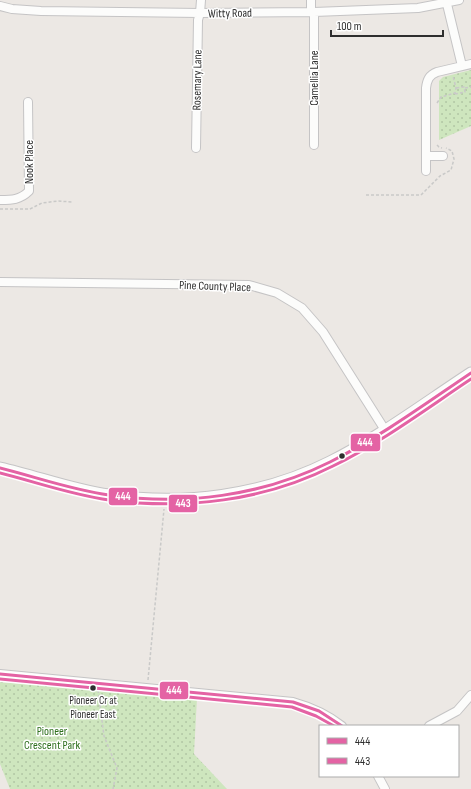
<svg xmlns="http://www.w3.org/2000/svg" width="471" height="789" font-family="'Sofia Sans Condensed',sans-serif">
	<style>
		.park { fill: url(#park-dots) }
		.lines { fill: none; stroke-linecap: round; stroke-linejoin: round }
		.minor-casing { stroke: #c5c4c5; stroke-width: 10 }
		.secondary-casing { stroke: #c5c4c5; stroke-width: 13 }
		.path { stroke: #c9c9c8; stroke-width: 1.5; stroke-dasharray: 3 2; stroke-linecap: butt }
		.minor { stroke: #fcfcfb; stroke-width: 8 }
		.secondary { stroke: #fcfcfb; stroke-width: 11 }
		.bus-1-casing { stroke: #fff; stroke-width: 6 }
		.bus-2-casing { stroke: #fff; stroke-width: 6 }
		.bus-1 { stroke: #e463a4; stroke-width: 3 }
		.bus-2 { stroke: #e463a4; stroke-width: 3 }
		.bus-dot { fill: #2e2e2e; stroke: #fff; stroke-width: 1.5 }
		.labels { text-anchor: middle; stroke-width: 3; stroke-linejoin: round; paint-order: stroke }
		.bus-label { font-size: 11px; fill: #2e2e2e; stroke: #fff }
		.street-label { font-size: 12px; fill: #2e2e2e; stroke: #fff }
		.park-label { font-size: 12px; fill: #2c6e1b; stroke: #fff }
		.line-badge { stroke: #fff; stroke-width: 1.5 }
		.badge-label { font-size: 11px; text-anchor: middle; font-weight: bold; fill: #fff }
	</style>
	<defs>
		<pattern id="park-dots" width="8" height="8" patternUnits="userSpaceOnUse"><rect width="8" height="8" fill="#cee6be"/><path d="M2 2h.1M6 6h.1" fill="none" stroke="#b1c6a4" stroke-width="1.8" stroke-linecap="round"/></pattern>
	</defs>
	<rect width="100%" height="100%" fill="#ece8e4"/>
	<!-- park -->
	<path class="park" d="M471,70v56l-32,14v-59l4,-4z
		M0,682l197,16 -3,56 33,35h-217l-10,-25z"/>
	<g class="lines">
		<!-- minor casing -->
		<g class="minor-casing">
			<path id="minor" d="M446,0l16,66
				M0,6l12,3 29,2 159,2 114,-1 104,-4 41,-8
				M311,12v-12
				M314,145v-133
				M196,148l2,-128 2,-7 1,-13
				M426,156h17
				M426,171v-83c1,-8 3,-13 11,-16l34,-8
				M0,200c12,0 20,0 29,-9l-1,-89
				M0,282l249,3 28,8 25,15 21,24 62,98
				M0,674l293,28c18,5 34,12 49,24
				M429,726l28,-15 14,-16
				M378,776l7,13"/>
		</g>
		<!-- secondary casing -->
		<g class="secondary-casing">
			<path id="secondary" d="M0,468c36,8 72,22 109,27 74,11 154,1 221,-33 50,-25 95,-59 141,-89"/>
		</g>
		<!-- path -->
		<path class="path" d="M465,88l6,-1
			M455,94l10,-2 -1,-5 -8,1
			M437,103l4,-6 14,-4 1,-5 -3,-12
			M437,145l2,2 3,1
			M366,195h55l19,-19 11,-6 3,-11 -2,-8 -6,-3
			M0,209h30l12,-6 16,-2 14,1
			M148,680l16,-171
			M98,690l6,46 13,32 -4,21"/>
		<!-- minor -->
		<use href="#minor" class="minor"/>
		<!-- secondary -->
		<use href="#secondary" class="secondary"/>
		<!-- bus-1 casing -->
		<g class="bus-1-casing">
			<path id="bus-1" d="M0,468c36,9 72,22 109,27 75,11 153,1 221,-33 50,-25 95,-58 141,-89
				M0,674l293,28 26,9 23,15"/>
		</g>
		<!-- bus-2 casing -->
		<g class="bus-2-casing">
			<path id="bus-2" d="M0,473c36,9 72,22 109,27 76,10 155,1 224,-34 49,-24 93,-57 138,-87
				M0,679l292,28 24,9 18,10"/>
		</g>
		<!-- bus-1 -->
		<use href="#bus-1" class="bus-1"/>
		<!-- bus-2 -->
		<use href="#bus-2" class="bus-2"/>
	</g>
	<!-- markers -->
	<g class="bus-dot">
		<circle cx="342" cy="456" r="3.5"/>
		<circle cx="93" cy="688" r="3.5"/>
	</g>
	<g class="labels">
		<!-- bus labels -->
		<g class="bus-label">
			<text x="93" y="704">Pioneer Cr at<tspan x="93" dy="14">Pioneer East</tspan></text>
		</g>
		<!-- street labels -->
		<g class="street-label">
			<text transform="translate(230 13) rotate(-1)" y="4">Witty Road</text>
			<text transform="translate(314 78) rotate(-90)" y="4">Camellia Lane</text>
			<text transform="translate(197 80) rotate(-89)" y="4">Rosemary Lane</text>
			<text transform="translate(29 162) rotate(-90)" y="4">Nook Place</text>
			<text transform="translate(215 286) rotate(2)" y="4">Pine County Place</text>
		</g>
		<!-- park labels -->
		<g class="park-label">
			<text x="52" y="735">Pioneer<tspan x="52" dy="14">Crescent Park</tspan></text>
		</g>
	</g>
	<g class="line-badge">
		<rect x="350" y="433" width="31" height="19" rx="4" fill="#e463a4"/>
		<rect x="108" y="487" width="30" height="19" rx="4" fill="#e463a4"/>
		<rect x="168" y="494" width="30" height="19" rx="4" fill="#e463a4"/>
		<rect x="159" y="681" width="30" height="19" rx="4" fill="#e463a4"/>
	</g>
	<g class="badge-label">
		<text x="365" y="446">444</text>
		<text x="123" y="500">444</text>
		<text x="183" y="507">443</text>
		<text x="174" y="694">444</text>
	</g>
	<!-- legend -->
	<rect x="319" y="725" width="140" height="52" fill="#ffffff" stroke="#ababab"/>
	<rect x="327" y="738" width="20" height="6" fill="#e463a4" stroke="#ababab"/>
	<text x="355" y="745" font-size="12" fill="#2e2e2e">444</text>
	<rect x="327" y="758" width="20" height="6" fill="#e463a4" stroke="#ababab"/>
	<text x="355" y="765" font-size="12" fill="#2e2e2e">443</text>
	<!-- scale -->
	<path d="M331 30v6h112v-6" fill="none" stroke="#2e2e2e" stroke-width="2"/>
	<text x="337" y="30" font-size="12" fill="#2e2e2e" stroke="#ffffff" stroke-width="3" paint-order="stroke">100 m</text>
</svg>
